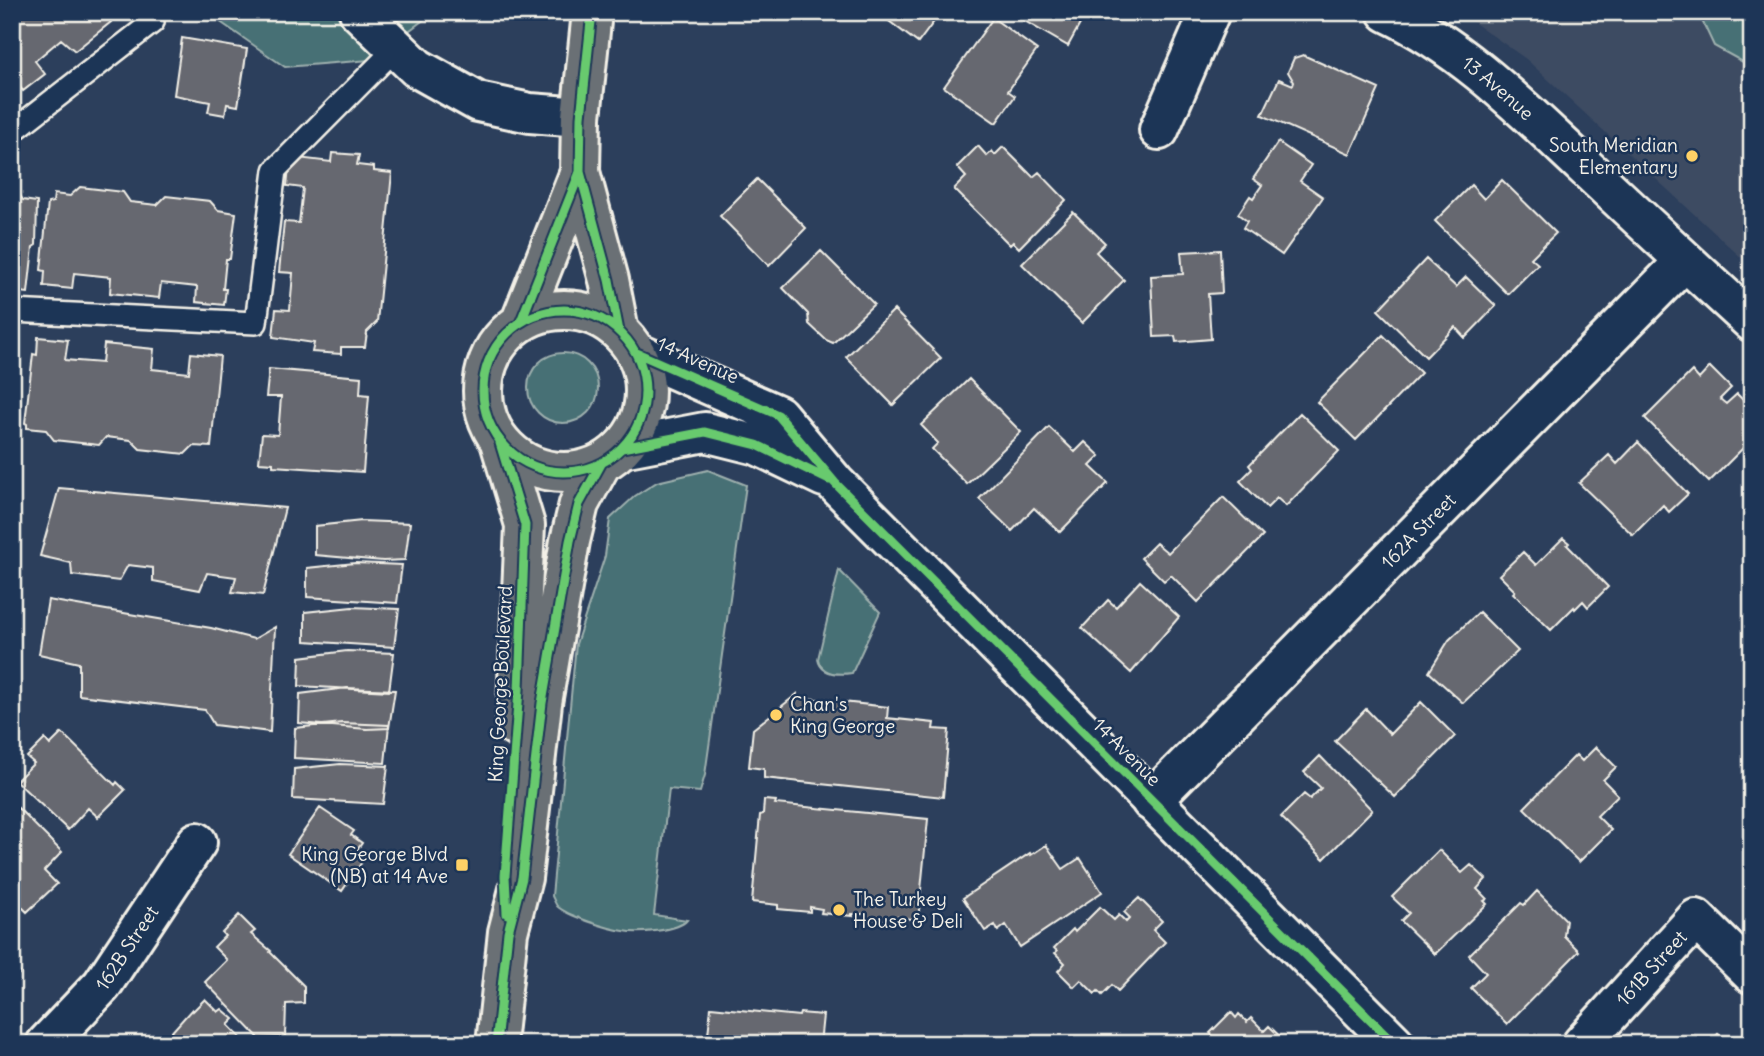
<svg xmlns="http://www.w3.org/2000/svg" width="1764" height="1056" font-family="Delius,sans-serif">
	<style>
		.built { fill: #3d4b62 }
		.green { fill: #477075; stroke: #9eb0ae; stroke-width: 2 }
		.building { fill: #666770; stroke: #f4f1e8; stroke-width: 2 }
		.lines { fill: none; stroke-linecap: round; stroke-linejoin: round }
		.service-casing { stroke: #f4f1e8; stroke-width: 26 }
		.minor-casing { stroke: #f4f1e8; stroke-width: 44 }
		.tertiary-casing { stroke: #f4f1e8; stroke-width: 44 }
		.primary-casing { stroke: #f4f1e8; stroke-width: 44 }
		.service { stroke: #1d3557; stroke-width: 21 }
		.minor { stroke: #1d3557; stroke-width: 38 }
		.tertiary { stroke: #1d3557; stroke-width: 38 }
		.primary { stroke: #6b7074; stroke-width: 38 }
		.cycleway-casing { stroke: #1d3557; stroke-width: 13 }
		.cycleway { stroke: #67ca6e; stroke-width: 9 }
		.poi-dot { fill: #ffd166; stroke: #1d3557; stroke-width: 2.5 }
		.labels { text-anchor: middle; stroke-width: 5; stroke-linejoin: round; paint-order: stroke }
		.street-label { font-size: 19px; fill: #f4f1e8; stroke: #1d3557 }
		.poi-label { font-size: 19px; fill: #f4f1e8; stroke: #1d3557; text-anchor: end }
	</style>
	<rect width="100%" height="100%" fill="#2c3f5c"/>
	<filter id="ink" filterUnits="userSpaceOnUse"><feTurbulence type="fractalNoise" baseFrequency=".0143" numOctaves="2"/><feDisplacementMap in="SourceGraphic" scale="14" xChannelSelector="R" yChannelSelector="G"/><feConvolveMatrix kernelMatrix="1 2 1 2 8 2 1 2 1" color-interpolation-filters="sRGB"/></filter>
	<g filter="url(#ink)">
		<!-- built -->
		<path class="built" d="M1459,12h293v241l-7,8 -219,-202z"/>
		<!-- green -->
		<path class="green" d="M206,12h228l-64,48 -85,7z
			M1698,12h54v44l-9,6 -29,-16z
			M528 388a35 35 0 1 1 70 0a35 35 0 1 1-70 0Z
			M708,470l38,15 -41,290 -5,17 -31,-3 -15,126 33,5c-9,11 -49,14 -63,11 -15,-2 -57,-15 -67,-25 -1,-1 -4,-8 -5,-10l24,-252 29,-88 5,-37 25,-23 22,-14z
			M839,570l41,42 -28,61c-14,2 -31,2 -34,-14z"/>
		<!-- building -->
		<path class="building" d="M12,12h92l7,10 -36,29 -14,-12 -26,22 10,13 -22,17 -11,-13z
			M877,12h64l-23,31z
			M1009,12h98l-14,7 -8,-4 -17,31z
			M993,18l44,32 -29,41 7,5 -19,27 -52,-36z
			M182,38l65,11 -9,57 -11,-2 -2,11 -17,-3 2,-10 -36,-7z
			M1303,55l76,34 -29,65 -88,-39 17,-36 14,6 1,-3 -6,-10 6,-14z
			M1278,142l33,23 -11,16 23,16 -41,58 -39,-27 4,-7 -9,-7 12,-18 3,2 9,-13 -9,-6z
			M978,146l9,10 5,-5 3,4 8,-8 30,30 6,-5 27,28 -47,48 -6,-6 -3,3 -56,-56 12,-12 -9,-10z
			M332,153l27,2 -2,10 17,2v4l18,2 -15,149 -10,10 -2,15h-24v7l-29,-2 2,-9 -41,-6 3,-28 14,1 3,-37 -14,-1 5,-50 15,1 4,-35 -16,-2 3,-29 41,5z
			M757,179l49,49 -37,38 -49,-50z
			M1502,180l54,53 -25,25 7,6 -30,30 -73,-73 36,-36 13,14z
			M80,187l43,5 7,10 27,3 9,-9 44,5 8,9 18,3 -6,46h-4l-3,30h3l-2,16 -28,-3 1,-15 -36,-4 -2,15 -49,-5 1,-16 -37,-4 -2,16 -28,-3 1,-15 -4,-1 7,-67 5,-1 1,-8 16,2z
			M12,189l4,1 7,10 14,2 -1,43 -3,2 -5,46 -16,-2z
			M1073,212l32,31 -9,9 28,28 -42,43 -60,-59z
			M1220,250l2,43 -14,1 3,45 -35,3 -1,-6 -21,1 -3,-61 32,-2 -2,-22z
			M821,251l53,53 -41,39 -7,-3 -17,-16 -1,-10 -25,-26z
			M1426,259l30,28 10,-10 30,29 -31,32 -10,-11 -29,30 -48,-47z
			M894,310l47,48 -48,47 -47,-48z
			M1383,335l38,38 -65,67 -39,-38z
			M38,337l30,3 -3,20 37,3 2,-19 50,5 -2,20 37,4 2,-20 29,3 -9,91 -18,-1 -8,8 -45,-5 -9,-9 -25,-3 -7,8 -45,-5 -8,-10 -19,-2v-4l-2,-1 8,-69 4,1z
			M1710,367l21,21 -11,11 6,5 11,-10 15,15v30l-43,43 -64,-64 47,-47 7,8z
			M269,369l92,8 -1,17 9,1 -6,77 -90,-6v-3l-14,-1 3,-28 16,1 3,-38h-15z
			M969,379l52,53 -54,52 -35,-35 6,-6 -17,-18z
			M1300,413l39,38 -53,55 -9,-8 -10,10 -27,-27 12,-12 -3,-4z
			M1049,427l26,25 10,-10 15,14 -10,10 18,17 -48,49 -26,-24 -22,23 -33,-32z
			M1638,442l50,52 -19,18 -6,-7 -30,30 -54,-52 30,-28 8,9z
			M59,488l226,20 -22,87 -31,-3 4,-15 -29,-4 -7,17 -47,-9v-13l-25,-3 -9,16 -47,-6 -1,-12 -31,-7z
			M1223,497l40,39 -65,66 -27,-27 -7,6 -23,-23 15,-15 12,10z
			M362,521l48,2 -5,37 -22,1 -68,-6v-29z
			M1563,538l6,5 -2,2 41,42 -20,20 -5,-6 -8,8 -1,-2 -23,23 -38,-37 2,-2 -16,-16 24,-23 13,13z
			M355,563l47,2 -5,38 -90,-6v-29z
			M1140,581l39,36 -48,56 -49,-45 26,-28 8,7z
			M48,600l163,28 43,11 21,-12 -5,105 -56,-7 -9,-15 -126,-15v-32l-40,-9z
			M352,607l47,2 -5,38 -89,-6v-29z
			M1479,612l39,39 -55,52 -34,-31 20,-32z
			M347,651l47,2 -5,38 -90,-5 1,-29z
			M347,688l48,2 -6,38 -22,1 -68,-6 1,-29z
			M797,694v3l91,10 -1,11 47,5 -1,6 16,1 -6,67 -179,-19v-9l-15,-2 4,-38z
			M1421,702l34,34 -60,61 -60,-56 31,-32 24,25z
			M342,723l47,2 -4,38 -91,-5 1,-30z
			M62,733l53,52 2,-3 8,8 -27,27 -10,-9 -20,22 -52,-49 18,-18 -7,-6 18,-18 5,6z
			M1596,747l20,20 -13,13 15,15 -21,21 14,14 -32,32 -55,-54 52,-53 6,6z
			M1320,756l52,54 -48,49 -43,-42 23,-23 6,5 11,-11 -17,-16z
			M340,764l48,2 -5,38 -90,-5 1,-30z
			M764,800l12,1 -1,3 153,15 -10,101 -20,-3v4l-33,-3v-4h-13l1,2 -32,-3 1,-4 -12,-2v5l-32,-3v-4l-26,-3 8,-87 3,-1z
			M18,808l44,44 -18,19 13,13 -30,28 -9,-9 -6,3v-92z
			M320,808l34,23 -3,4 11,8 -7,10 9,6 -22,32 -54,-37z
			M1046,845l17,24 17,-11 22,34 -82,55 -14,-22 -8,6 -3,-6 -10,6 -22,-33 67,-45 1,2z
			M1439,850l23,23 9,-8 15,14 -9,10 10,10 -3,2 3,3 -52,50 -34,-33 8,-8 -17,-16z
			M1537,891l29,29 -2,16 15,15 -72,73 -36,-36 15,-15 -17,-18 52,-52 3,2z
			M1139,898l23,23 -9,9 12,12 -47,49 -6,-6 -10,10 -4,-4 -3,3 -14,-14 -7,7 -16,-16 7,-8 -10,-10 2,-2 -3,-3 19,-19 2,3 25,-25 14,13 5,-5 7,7 4,-4 -6,-6z
			M239,915l16,16 -4,3 20,17 -1,1 34,34v17l-18,1 -1,33 -26,1 -54,-56 22,-22 -13,-13 11,-11 -3,-3z
			M12,965l8,8 -8,7z
			M205,999l13,13 4,-3 12,10 -6,6 19,19h-86l31,-35 1,2z
			M711,1007l88,9 1,-3 23,2 -3,29h-113z
			M1231,1012l5,6 3,-4 8,8 4,-4 13,13 5,-5 19,18h-74l3,-4 -7,-7z
			M1718,1034l10,10h-20z"/>
		<g class="lines">
			<!-- service casing -->
			<g class="service-casing">
				<path id="service" d="M12,132l141,-110
					M12,311l244,12 19,-153 120,-121"/>
			</g>
			<!-- minor casing -->
			<g class="minor-casing">
				<g id="minor">
					<path d="M359,12l58,56 61,34 52,11 51,4"/>
					<path id="s1" d="M1387,12c76,36 136,97 197,154 55,52 111,104 168,156"/>
					<path d="M1159,130l51,-118"/>
					<path id="s2" d="M1151,801l534,-540"/>
					<path id="s3" d="M46,1044l56,-59 95,-143"/>
					<path id="s4" d="M1582,1044l114,-125 56,55"/>
				</g>
			</g>
			<!-- tertiary casing -->
			<g class="tertiary-casing">
				<path id="tertiary" d="M637,353l141,62 57,68 560,561
					M622,448l83,-16 52,13 67,32"/>
			</g>
			<!-- primary casing -->
			<g class="primary-casing">
				<path id="primary" d="M592,12l-11,105 -1,55 29,108 10,51
					M483 391a81 81 0 1 1 162 0a81 81 0 1 1-162 0Z
					M521,321l59,-149
					M500,442l25,83 -9,202
					M496,1044l12,-112 14,-54 20,-175 28,-162 9,-37 22,-40"/>
			</g>
			<!-- service -->
			<use href="#service" class="service"/>
			<!-- minor -->
			<use href="#minor" class="minor"/>
			<!-- tertiary -->
			<use href="#tertiary" class="tertiary"/>
			<!-- primary -->
			<use href="#primary" class="primary"/>
			<!-- cycleway casing -->
			<g class="cycleway-casing">
				<path id="cycleway" d="M592,12l-11,105 -1,55 29,108 10,51
					M483 391a81 81 0 1 1 162 0a81 81 0 1 1-162 0Z
					M521,321l59,-149
					M637,353l141,62 57,68 560,561
					M500,443l25,82 -6,165 -14,186 2,38
					M622,448l83,-16 52,13 72,35
					M496,1044l12,-112 14,-54 20,-175 28,-162 9,-37 22,-40"/>
			</g>
			<!-- cycleway -->
			<use href="#cycleway" class="cycleway"/>
		</g>
	</g>
	<!-- markers -->
	<g class="poi-dot">
		<circle cx="1692" cy="156" r="7"/>
		<circle cx="776" cy="715" r="7"/>
		<rect x="455" y="858" width="14" height="14" rx="3.5"/>
		<circle cx="839" cy="910" r="7"/>
	</g>
	<g class="labels">
		<!-- street labels -->
		<g class="street-label">
			<text dy="7" stroke="none"><textPath href="#s1" startOffset="135">13 Avenue</textPath></text>
			<text transform="translate(698 360) rotate(24)" y="7">14 Avenue</text>
			<text dy="7" stroke="none"><textPath href="#s2" startOffset="380">162A Street</textPath></text>
			<text transform="translate(500 684) rotate(-87)" y="7">King George Boulevard</text>
			<text transform="translate(1127 752) rotate(45)" y="7">14 Avenue</text>
			<text dy="7" stroke="none"><textPath href="#s3" startOffset="126">162B Street</textPath></text>
			<text dy="7" stroke="none"><textPath href="#s4" startOffset="103">161B Street</textPath></text>
		</g>
		<!-- poi labels -->
		<g class="poi-label">
			<text x="1678" y="152">South Meridian<tspan x="1678" dy="22">Elementary</tspan></text>
			<text x="790" y="711" text-anchor="start">Chan's<tspan x="790" dy="22">King George</tspan></text>
			<text x="448" y="861">King George Blvd<tspan x="448" dy="22">(NB) at 14 Ave</tspan></text>
			<text x="853" y="906" text-anchor="start">The Turkey<tspan x="853" dy="22">House &amp; Deli</tspan></text>
		</g>
	</g>
	<!-- margin -->
	<rect width="1764" height="1056" fill="none" stroke="#1d3557" stroke-width="42"/>
	<rect x="21" y="21" width="1722" height="1014" fill="none" stroke="#f4f1e8" stroke-width="2.5" filter="url(#ink)"/>
</svg>
